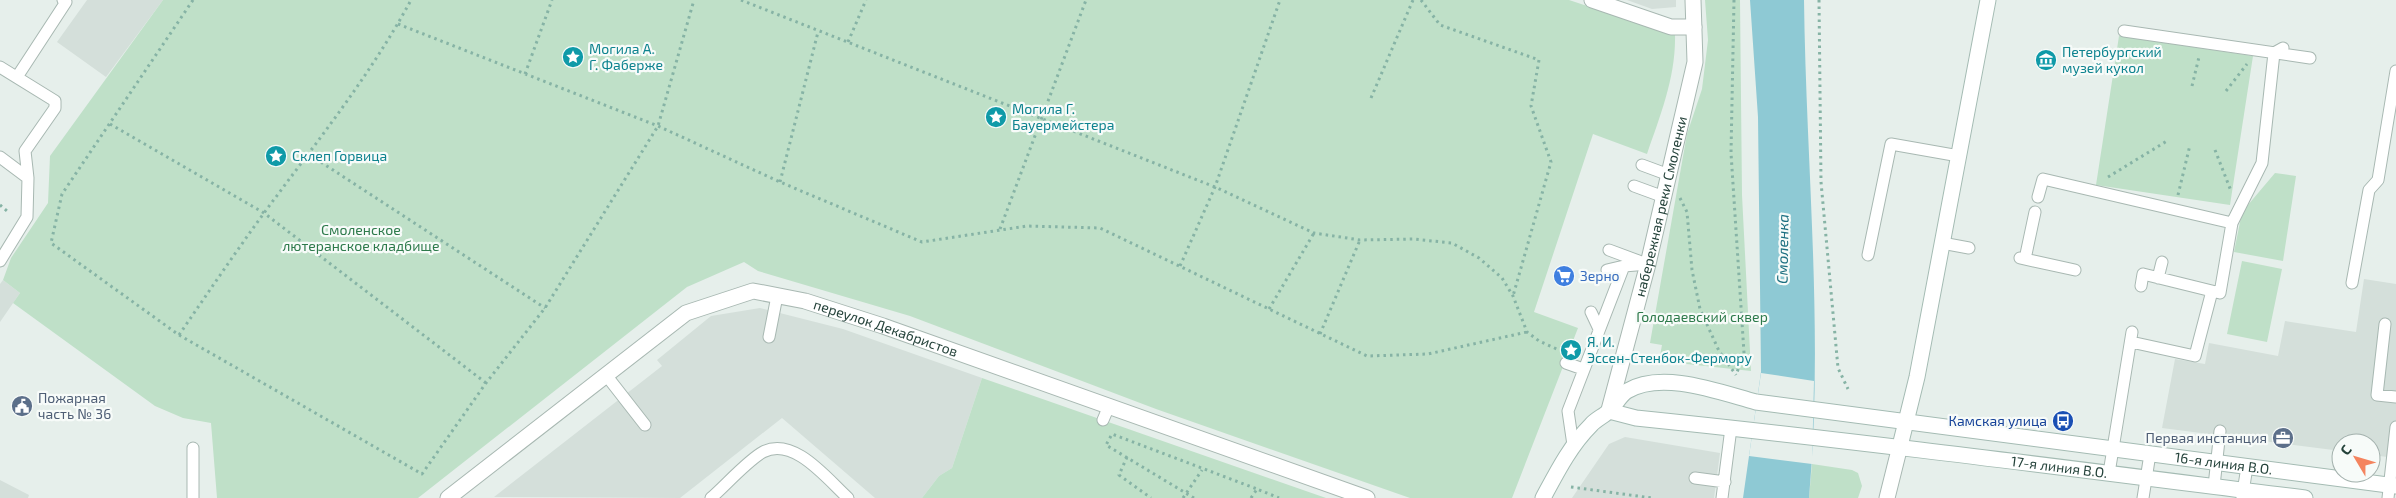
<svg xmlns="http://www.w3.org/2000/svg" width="2396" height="498" font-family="'Exo 2',sans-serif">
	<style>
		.built { fill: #d4dfda }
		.green { fill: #bfe0c8 }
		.water { fill: #8ec9d4 }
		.pier { fill: #e6efeb }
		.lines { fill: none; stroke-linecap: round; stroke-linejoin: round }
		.lane-casing { stroke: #a8b8b2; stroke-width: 13 }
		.street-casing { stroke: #a8b8b2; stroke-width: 17 }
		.secondary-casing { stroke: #a4bbb3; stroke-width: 17 }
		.path { stroke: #86b3a5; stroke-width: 3; stroke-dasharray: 2.5 4; stroke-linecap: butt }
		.lane { stroke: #fff; stroke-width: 11 }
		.street { stroke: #fff; stroke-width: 15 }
		.secondary { stroke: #fff; stroke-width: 15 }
		.labels { text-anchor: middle; stroke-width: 4.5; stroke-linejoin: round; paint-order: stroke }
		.culture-label { font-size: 14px; fill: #0d838f; stroke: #f7fbf9; text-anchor: start }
		.street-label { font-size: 14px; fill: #24423a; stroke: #f7fbf9 }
		.park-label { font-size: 14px; fill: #2d7a4b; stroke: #f7fbf9 }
		.shop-label { font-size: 14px; fill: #366cbe; stroke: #f7fbf9; text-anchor: start }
		.service-label { font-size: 14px; fill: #4e5e75; stroke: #f7fbf9; text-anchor: start }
		.transit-label { font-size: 14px; fill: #164399; stroke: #f7fbf9; text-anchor: end }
		.water-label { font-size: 15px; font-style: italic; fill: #1c6f80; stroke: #f7fbf9 }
	</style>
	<rect width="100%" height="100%" fill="#e6efeb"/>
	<!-- built -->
	<path class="built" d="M87,0h76l-57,77 -49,-35z
		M1627,0h49v7l-24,2z
		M2364,279l32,5v174l-25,-3v-12h-30v8l-179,-23 13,-69 30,5 4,-21 69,13 7,-35 71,11z
		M3,280l17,13 -20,29v-38z
		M760,308l83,21 139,49 -30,90 -13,8 -17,22h-47l-93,-80 -102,80 -186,-1 168,-131 -5,-6 54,-44z
		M1625,437l95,16 -6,45h-142l37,-54z
		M0,480l29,15 -1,3h-28z"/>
	<!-- green -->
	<path class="green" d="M163,0h1406l106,35c1,42 -15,81 -28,119l-54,-20 -59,178 44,16 -66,170h-102l-254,-89 -246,-93 -152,-45 -14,-9 -57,25 -269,211h-201l-6,-75 -28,-5 -28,-12 -142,-103 7,-10 -17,-13 8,-22 37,-55 2,-47z
		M1705,0h35l2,195 9,176 -92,-10 3,-16 -12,-2 37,-209 15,-45 6,-49z
		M2119,36l134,20 -23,149 -134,-20z
		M2275,173l21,3 -13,85 -49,-9 8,-40z
		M2242,261l40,8 -15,73 -40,-8z
		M982,378l344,120h-404l17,-22 13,-8z
		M1812,464l40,6 6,3 4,13 -4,12h-49z"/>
	<!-- water -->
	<path class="water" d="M1750,0h54c2,165 20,333 5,498h-66l18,-126 -3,-255z"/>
	<!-- pier -->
	<path class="pier" d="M1761,373l53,8 -2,83 -63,-8z"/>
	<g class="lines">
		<!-- lane casing -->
		<g class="lane-casing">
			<path id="lane" d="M2124,31l186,27
				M0,67l55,34v7l-30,43 3,27 -1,39 -27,44
				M17,77l49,-75 -3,-2
				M0,157l28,21
				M1642,165l27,10
				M1634,186l30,11
				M2038,197l5,-18 189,44
				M1942,243l27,5
				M1609,250l35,13
				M1868,255l23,-111 68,12
				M2020,258l55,12
				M2025,259l10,-47
				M1607,270l17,-4
				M2158,278l4,-16
				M2352,283l17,-93 9,-10 18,-109
				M2141,286l2,-12 77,19 12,-70 30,-60 12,-110 9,-5
				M1591,312l8,17
				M2385,324l-8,71 19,2
				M769,337l8,-41
				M2131,342l64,14 17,-65
				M1566,363l17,6
				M606,375l39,50
				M1103,420l6,-14
				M1573,445l-5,-34 56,-145 24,-2
				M193,448v50
				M2109,473l23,-141
				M1695,478l30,4
				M2214,486l6,-55
				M711,498c14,-12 37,-38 52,-46 31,-16 64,27 85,46
				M1722,498l9,-70
				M2143,498l7,-44
				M2242,498l5,-31
				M2388,498l8,-71"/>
		</g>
		<!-- street casing -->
		<g class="street-casing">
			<g id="street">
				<path d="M1592,0l79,27h23"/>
				<path id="s1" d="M1609,410l39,-146 47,-202 -2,-62"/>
				<path id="s2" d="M448,498l238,-185 67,-22 52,10 78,25 484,172"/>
				<path d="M1887,498l13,-52"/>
			</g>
		</g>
		<!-- secondary casing -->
		<g class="secondary-casing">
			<g id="secondary">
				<path id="s3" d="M1609,411l27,7c224,23 446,52 669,80"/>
				<path d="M1900,446l17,-69 71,-377"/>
				<path id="s4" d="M1543,498c14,-26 27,-52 48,-73 5,-6 13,-9 18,-14 7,-6 10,-15 18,-20 35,-21 92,1 129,11l640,84"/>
			</g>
		</g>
		<!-- path -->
		<path class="path" d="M193,0l-131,194 -11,49 128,92 243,139 64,-91 59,-75 113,-182 36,-126
			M741,0l474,187 99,46 46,7 53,-1 39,4 27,15 23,20 11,18 14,36 12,9 20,9
			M1421,0l19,25 99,35 -8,46 20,56 -38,134
			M1734,0l-3,153 13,200 -8,22
			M1819,0l2,182 17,186 10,21
			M398,24l260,102 122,56 142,60 105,-16 73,2 267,128 61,-2 99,-22
			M848,42l18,-42
			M525,74l27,-74
			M2192,86l7,-29
			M2226,91l21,-27
			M1371,98l42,-98
			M110,124l154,89 222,170
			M2215,150l16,41
			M310,155l235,153
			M2108,177l59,-36
			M780,182l38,-150
			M2178,195l12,-50
			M1680,198l7,14 5,58 8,39 19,42 17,24
			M0,205l7,6
			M1000,229l86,-229
			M1180,266l35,-79 65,-187
			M1269,309l45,-76
			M1320,334l40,-94
			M179,335c28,-41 56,-82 85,-122 51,-69 106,-137 147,-213
			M1127,457l-8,18 32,23
			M1571,487l81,11
			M1183,498l19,-28
			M1194,498l-88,-53 6,-11 145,55
			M1251,498l6,-9 22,9"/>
		<!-- lane -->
		<use href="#lane" class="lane"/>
		<!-- street -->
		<use href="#street" class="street"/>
		<!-- secondary -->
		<use href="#secondary" class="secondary"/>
	</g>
	<!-- icons -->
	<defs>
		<g id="sight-disc" transform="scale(1.125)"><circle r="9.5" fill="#0f9aa8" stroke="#f7fbf9"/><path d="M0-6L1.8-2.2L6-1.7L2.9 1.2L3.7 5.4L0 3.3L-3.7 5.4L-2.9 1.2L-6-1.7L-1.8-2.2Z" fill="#fff"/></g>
		<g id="museum-disc" transform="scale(1.125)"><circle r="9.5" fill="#0f9aa8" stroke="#f7fbf9"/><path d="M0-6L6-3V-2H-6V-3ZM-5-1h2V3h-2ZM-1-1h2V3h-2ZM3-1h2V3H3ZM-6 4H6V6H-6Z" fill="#fff"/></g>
		<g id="supermarket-disc" transform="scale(1.125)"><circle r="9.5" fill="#3f7fe0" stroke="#f7fbf9"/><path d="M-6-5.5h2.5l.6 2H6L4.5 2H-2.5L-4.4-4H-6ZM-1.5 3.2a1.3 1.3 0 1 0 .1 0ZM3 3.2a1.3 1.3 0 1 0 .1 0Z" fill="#fff"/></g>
		<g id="civic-disc" transform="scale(1.125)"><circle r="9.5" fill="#5c6f8a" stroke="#f7fbf9"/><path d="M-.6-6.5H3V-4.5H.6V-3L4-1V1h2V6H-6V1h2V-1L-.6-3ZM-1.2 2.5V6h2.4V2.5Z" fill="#fff"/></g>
		<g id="bus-disc" transform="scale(1.125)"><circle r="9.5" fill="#1a4fb4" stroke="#f7fbf9"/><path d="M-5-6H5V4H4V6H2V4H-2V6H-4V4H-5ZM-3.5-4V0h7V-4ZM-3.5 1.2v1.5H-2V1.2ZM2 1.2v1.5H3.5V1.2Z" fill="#fff"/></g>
		<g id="office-disc" transform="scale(1.125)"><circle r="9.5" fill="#5c6f8a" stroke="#f7fbf9"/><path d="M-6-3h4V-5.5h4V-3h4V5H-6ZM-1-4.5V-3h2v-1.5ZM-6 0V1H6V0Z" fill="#fff"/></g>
	</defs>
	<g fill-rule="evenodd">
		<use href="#sight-disc" x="573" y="57"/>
		<use href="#museum-disc" x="2046" y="60"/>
		<use href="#sight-disc" x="996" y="117"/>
		<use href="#sight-disc" x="276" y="156"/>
		<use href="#supermarket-disc" x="1564" y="276"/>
		<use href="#sight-disc" x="1571" y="350"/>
		<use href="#civic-disc" x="22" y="406"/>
		<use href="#bus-disc" x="2063" y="421"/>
		<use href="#office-disc" x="2283" y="438"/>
	</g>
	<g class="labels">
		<!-- culture labels -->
		<g class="culture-label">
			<text x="589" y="54">Могила А.<tspan x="589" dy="16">Г. Фаберже</tspan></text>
			<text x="2062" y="57">Петербургский<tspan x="2062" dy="16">музей кукол</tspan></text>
			<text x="1012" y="114">Могила Г.<tspan x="1012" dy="16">Бауермейстера</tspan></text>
			<text x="292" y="161">Склеп Горвица</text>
			<text x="1587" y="347">Я. И.<tspan x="1587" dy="16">Эссен-Стенбок-Фермору</tspan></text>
		</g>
		<!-- street labels -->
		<g class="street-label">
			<text dy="5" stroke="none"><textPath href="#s1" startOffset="210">набережная реки Смоленки</textPath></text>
			<text dy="5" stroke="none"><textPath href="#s2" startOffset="510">переулок Декабристов</textPath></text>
			<text dy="5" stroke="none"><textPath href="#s4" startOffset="742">16-я линия В.О.</textPath></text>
			<text dy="5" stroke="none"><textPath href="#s3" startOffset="454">17-я линия В.О.</textPath></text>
		</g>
		<!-- park labels -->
		<g class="park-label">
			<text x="361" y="235">Смоленское<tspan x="361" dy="16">лютеранское кладбище</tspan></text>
			<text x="1702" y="322">Голодаевский сквер</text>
		</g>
		<!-- shop labels -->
		<g class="shop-label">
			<text x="1580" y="281">Зерно</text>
		</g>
		<!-- service labels -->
		<g class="service-label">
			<text x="38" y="403">Пожарная<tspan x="38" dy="16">часть № 36</tspan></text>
			<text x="2267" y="443" text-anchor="end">Первая инстанция</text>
		</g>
		<!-- transit labels -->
		<g class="transit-label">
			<text x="2047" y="426">Камская улица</text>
		</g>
		<!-- water labels -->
		<g class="water-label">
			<text transform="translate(1783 249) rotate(-89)" y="5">Смоленка</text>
		</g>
	</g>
	<!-- north arrow -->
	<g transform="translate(2356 458) rotate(308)"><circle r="24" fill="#f7fbf9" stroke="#a3b1ad"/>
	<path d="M0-4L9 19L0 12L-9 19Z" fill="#f4845f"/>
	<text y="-8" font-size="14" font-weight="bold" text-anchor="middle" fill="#24423a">С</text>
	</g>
</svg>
